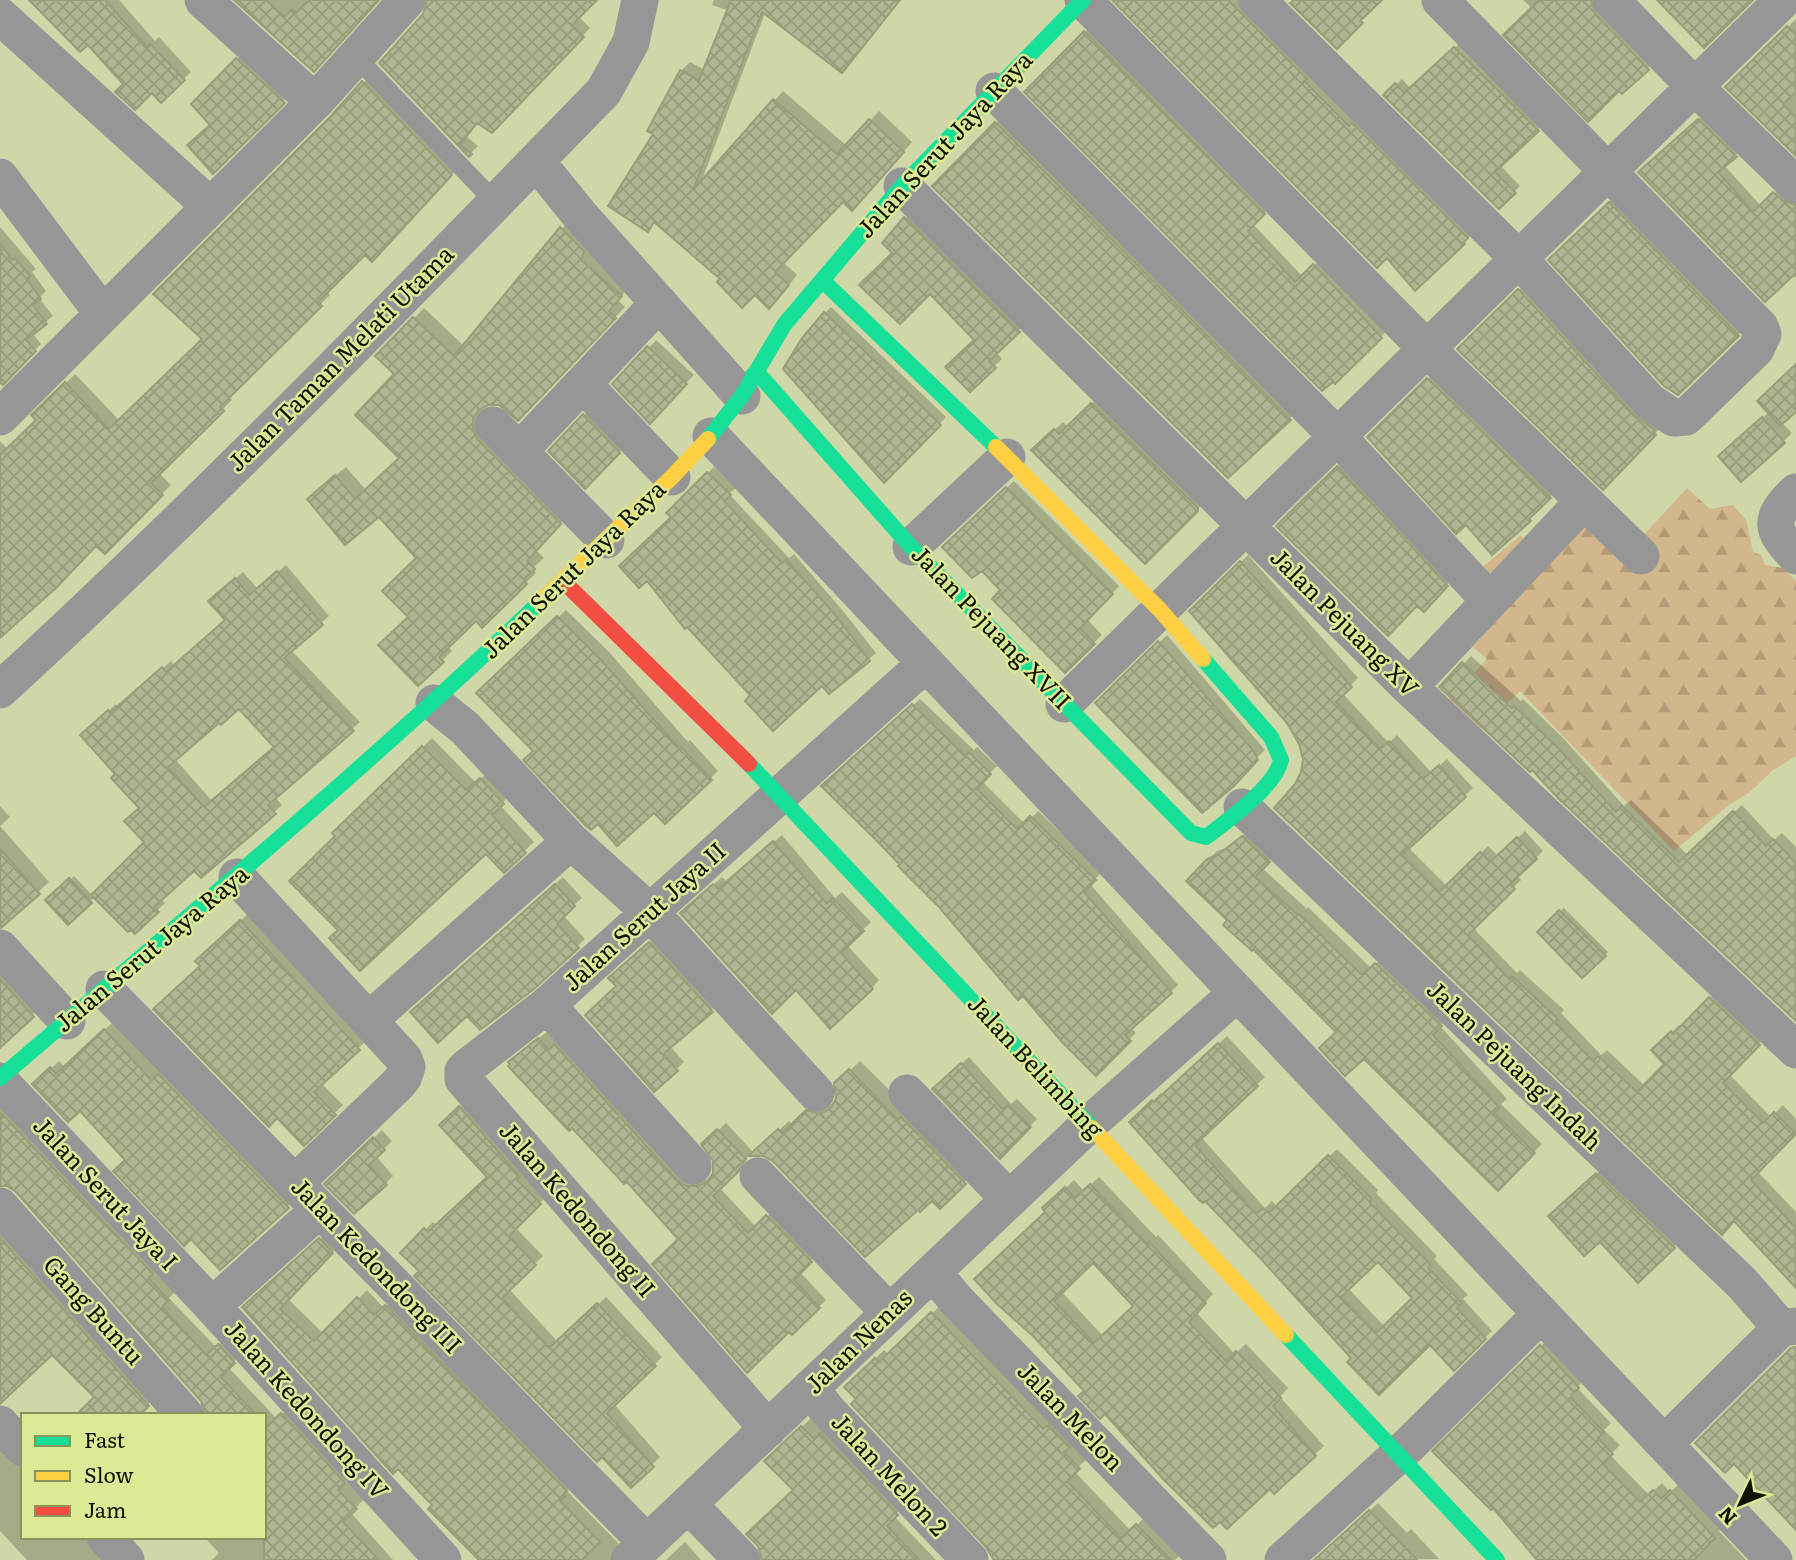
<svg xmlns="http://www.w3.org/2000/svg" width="1796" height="1560" font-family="Literata,serif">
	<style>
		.forest { fill: url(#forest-firs) }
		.shadow { fill: #0003; fill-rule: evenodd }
		.building { fill: url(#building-cross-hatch); stroke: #999e7a; stroke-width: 2; fill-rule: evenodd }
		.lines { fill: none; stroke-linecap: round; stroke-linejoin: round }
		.lane { stroke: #979697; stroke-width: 19 }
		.street { stroke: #979697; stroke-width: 37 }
		.fast { stroke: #16e098; stroke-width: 16 }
		.slow { stroke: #ffcf43; stroke-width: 16 }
		.jam { stroke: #f24e42; stroke-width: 16 }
		.labels { text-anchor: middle; stroke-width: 5; stroke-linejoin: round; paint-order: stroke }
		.street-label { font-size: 24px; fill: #0f1200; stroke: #dce995 }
	</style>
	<defs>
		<pattern id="forest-firs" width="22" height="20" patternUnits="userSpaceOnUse" patternTransform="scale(1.75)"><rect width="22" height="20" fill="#d2b68c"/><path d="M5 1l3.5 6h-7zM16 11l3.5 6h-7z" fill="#b39b77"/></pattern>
		<pattern id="building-cross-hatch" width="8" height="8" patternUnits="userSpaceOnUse" patternTransform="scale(1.75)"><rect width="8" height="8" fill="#b0b691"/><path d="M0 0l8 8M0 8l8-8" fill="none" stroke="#969b7b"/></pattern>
	</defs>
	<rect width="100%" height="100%" fill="#cfd6a8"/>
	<!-- forest -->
	<path class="forest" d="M1687,488l23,21 23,-4 13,15 7,32 8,3 4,10 18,3 13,13v175l-23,14 -23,22 -21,13 -55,46 -154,-160 -53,50 -29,-30 49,-52 -14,-12 14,-16 -27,-45 61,-51 13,19 18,-22 -10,-13 16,-12 83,31z"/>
	<!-- shadow -->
	<path class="shadow" d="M32,0h87l36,41 4,-4 32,35 -30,28 -9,-10 -27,-6 -37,-42z
		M237,0h140l-56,62z
		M429,0h166l-17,16 12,12 -98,102 -14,-9 -11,16 11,9 -9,9 -88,-92 43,-48z
		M714,0h186l-135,13 -65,172 83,-94 64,55 32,-35 33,31 -51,58h-18l-60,62 14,13 -19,23 -23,-5 -33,-14 -66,-58 -8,9 7,-96 26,-63 9,-9 15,8 24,-59 -17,-6z
		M1115,0h129l226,236 -55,52 -28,-33z
		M1523,0h75l57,61 -33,31z
		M1796,19v134l-69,-67z
		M1091,26l179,181 -17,17 50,53 18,-18 66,72 -52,51 -308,-290z
		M1461,42l82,82 -43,41 20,21 -21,21 -114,-112 17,-16 9,10z
		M243,53l46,42 -76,76 -1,-46 -19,-21z
		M373,73l88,92 -80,85 -16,3 -39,38 4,4 -102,101 4,4 -73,73 12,12 -66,67 -8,-8 -97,92v-195l8,8 30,-29 -4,-5 41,-41 45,47 84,-82 127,-221z
		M1706,113l36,36 -18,16 37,41 21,-19 14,10v81l-149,-113z
		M1004,115l293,296 -34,34 -328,-259z
		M1616,195l130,132 -68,66 -128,-133z
		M913,211l113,112 -30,29 6,7 -32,30 6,-50 -82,-86 11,-34z
		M571,218l60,67 -13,15 7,7 -97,102 -40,-6 -6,4v12l88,94 -34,37 8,8 -11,10 3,5 -54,52 -6,-6 -28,27 4,5 -34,33 -8,-67 9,-59 -40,-44 -60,-25 27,-22 20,23 35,-33 -4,-83 -20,-18 47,-48 40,38z
		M0,227l36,42 -4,3 14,19 -7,7 14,18 -21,17 9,11 -38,38 -3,-3z
		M1527,282l136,143 -60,62 -144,-138z
		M831,307l115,110 -62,63 -59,-167z
		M656,340l38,35 -44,46 -36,-37z
		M1796,366v43l-14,14 10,10 -8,8 -56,7 41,-36z
		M1434,373l122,118 -21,20 1,2 -6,6 -38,33 -26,-29 -97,-86z
		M1100,396l106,105 -61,61 -111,-112 29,-28 5,5z
		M592,407l35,37 -42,42 -35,-35z
		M1345,460l109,117 -30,33 -146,-84z
		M714,467l22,21 -7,6 60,64 5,-4 49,57 33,42 -47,39 -7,-9 -69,12 -80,-178 -4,-4z
		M1014,481l105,105 -32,33 15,16 -37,36 -62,-81 -21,-22 -38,-21z
		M1248,555l110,123 -16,15 47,50 8,-8 35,38 15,-14 26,29 -65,59 39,39 41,-40 10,10 27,-25 18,20 -26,25 4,4 -47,46 2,5 41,42 3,-3 44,40 -3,3 40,42 6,-5 38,36 22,-22 -13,-14 25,-25 3,2 35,-36 49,45 -37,38 42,43 12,-12 13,14v14l-39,38 39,41v73l-62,-66 -437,-434 6,-13 2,-13 -4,-15 -12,-22 -97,-111z
		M286,565l43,51 -38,34 69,72 -85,75 7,8 -8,7 -79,56 -35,30 5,5 -30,28 -40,-34 -27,25 -20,-22 26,-24 19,20 53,-54 -5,-35 -24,-33 -27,-47 26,-23 3,3 52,-46 4,5 52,-46 -9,-26 25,-22 15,17zM239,707l37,40 -64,54 -37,-42z
		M566,610l43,42 79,90 2,-2 28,31 -53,50 -10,-11 -120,-59 -57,-58z
		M1167,635l98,115 -63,60 -105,-107z
		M1471,656l50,45 2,-2 40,39 61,68 7,-6 57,55 54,-50 32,35 8,-7 14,14v172l-264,-251 -90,-82z
		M920,699l54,51 3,-3 20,19 -15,15 43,43 13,-13 64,61 -12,12 88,101 -47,43 5,5 -40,40 -194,-208 -71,-86z
		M432,738l44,45 14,-13 21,24 -11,11 34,37 -30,28 -18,-19 -146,79 -3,-94 -2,-3z
		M0,806l10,11 -10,9 49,56 -49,44z
		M1251,829l25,24 -14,15 45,41 1,-2 63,61 13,-12 65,61 -9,9 67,73 -6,5 41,40 -44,44 -310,-307 29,-30 12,-4z
		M782,835l53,63 7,-6 29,30 -24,23 32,35 -7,8h-76l-106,-82 32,-29 5,5z
		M563,877l19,21 -19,17 22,24 -53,49 -65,26 -47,-10z
		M1564,908l44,44 -26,24 -43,-44z
		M249,913l117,128 -45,42 22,22 -39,38 -26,-27 -76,-150 3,-13z
		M657,935l62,68 -49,43 14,16 -30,28 -36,-104v-15z
		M0,956l44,48 -44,41z
		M113,1022l48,51 6,-6 129,132 -76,69 -93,-109 -47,-51 -45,-24 24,-23 6,6z
		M547,1032l148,147 11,1 8,-6 1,-14 -11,-16 22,-21 28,30 35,-32 4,4 24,-24 14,3 5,-2v-18l24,-23 114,112 -34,33 -8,-8 -158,-38 -10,-6h-14l-31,33 37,40 19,-18 43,45 -18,18 26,28 -34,32 -111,-94 -163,-184z
		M1227,1036l38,41 -64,60 64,71 7,-7 6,6 59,-58 41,41 -2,3 61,63 -3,3 34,36 -5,4 29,32 -38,37 -24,-25 -76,15 -223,-236 30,-29 2,3zM1378,1260l36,38 -29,29 -37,-39z
		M969,1057l42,47 6,-5 20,20 -37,37 -58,-74z
		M0,1094l176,197 -7,7 47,49 12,-10 15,16 -15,14 49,52 14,-13 61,68 -7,6 19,19 -13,14 42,47h-181l7,-7 -15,-16h60v-122h-46l-201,-224 -10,-7h-7z
		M468,1100l80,95 -33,32 28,29 -34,33 49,53 48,-45 56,60 -48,47 46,53 -29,28 -228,-233 30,-30 4,3 52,-48 -48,-52z
		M382,1130l10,11 -16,15 17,20 -8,8h-58z
		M1605,1166l77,73 -44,41 -38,-41 -42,-30z
		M1099,1177l57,60 2,-2 55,59 -17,18 39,42 11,-10 42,44 -8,9 44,49 -50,45 -4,-5 -183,-96 -51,-54 12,-124 -4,-3 30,-29 10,11zM1093,1261l42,45 -32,30 -42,-45z
		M0,1220l156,176 -18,19 -42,-18 -44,-45 -52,50z
		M329,1231l12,12 -53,56 36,35 43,-44 17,18 10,-10 179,188 -6,5 51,52 -1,13 2,4h-138l-228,-261z
		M941,1305l146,154 -13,12 57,60 15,-15 35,38 -6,6h-178l-10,-16 -140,-157 37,-37 5,5z
		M1548,1339l38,40 -8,7 2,5 31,32 -7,7 16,15 -10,10 39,40 13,-12 8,9 9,-8 42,45 -2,2 27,29h-205l-48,-54 -58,-55z
		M811,1418l94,87 -11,11 42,44h-172l31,-70 -28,-29z
		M0,1437l23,23v77h61l22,23h-79l-27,-29z
		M1378,1503l29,30 4,-4 28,30 -75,1 -14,-31z
		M685,1542l16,18h-35z"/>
	<!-- building -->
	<path class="building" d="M29,0h76l42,47 3,-3 35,36 -24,23 -9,-10 -17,17 -20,-18 8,-8 -35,-39 -8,7z
		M234,0h33l17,17 8,-8 4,4 13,-13h70l-65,72z
		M427,0h170l-25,25 12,12 -92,96 -15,-10 -17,22 12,9 -3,3 -90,-94 44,-49z
		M731,0h169l-58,73 -80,-61 -69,178 80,-91 64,55 32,-35 35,33 -52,59 -9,-9 -68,70 14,13 -20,24 -14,-14 -13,13 -25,-26 3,-3 -66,-57 -6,10 -40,-26 45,-72 -6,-3 33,-61 19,10z
		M1112,0h116l79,79 -3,2 45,45 3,-3 116,115 -4,4 1,2 -50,47 -28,-33 -10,10z
		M1294,0h88l-22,21 3,2 -26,26 -47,-46z
		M1539,0h52l5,15 53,55 -27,24 -3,-3 -31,31 -85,-87z
		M1657,0h96l-49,48z
		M1787,26l9,9v57l-13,12 13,14v38l-71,-69z
		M1084,31l181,183 -17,17 47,51 18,-18 69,74 -47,46 -2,-2 -11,9 -298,-299z
		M1454,47l85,84 -44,41 21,21 -17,16 -116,-114 12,-12 9,10z
		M236,58l49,45 -72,71 -26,-29 23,-20 -19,-21z
		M362,81l90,94 -80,87 -7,-7 -47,47 4,4 -102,101 4,4 -73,72 12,12 -58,59 -9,-8 -40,42 -56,50v-183l36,-35 -5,-5 34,-33 44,47 93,-90 -49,-45 177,-177z
		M1698,119l39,38 -19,15 35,40 20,-20 9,8 14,5v68l-31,29 -127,-130z
		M995,122l296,298 -63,58 -296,-292z
		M1609,202l130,134 -61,59 -14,-9 -116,-126z
		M904,217l116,115 -31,29 7,7 -26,24 -25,-25 29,-27 -44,-46 -30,30 -41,-39 33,-32 -10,-10z
		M560,227l24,24 -3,9 41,36 -13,15 7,7 -98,103 -19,-16h-11l-10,6 -5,8v11l5,10 83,84 -34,37 8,8 -11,10 3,5 -45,44 -6,-7 -37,36 5,5 -26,24 -40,-41 30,-28 -26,-26 34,-33 -37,-41 -34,28 -38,-46 28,-24 20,24 44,-41 -44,-43 39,-41 -19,-18 38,-39 41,39z
		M0,243l12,17 3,-2 15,18 -3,3 14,20 -8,6 14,19 -21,16 10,11 -33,34 -3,-3z
		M1518,289l117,127 20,14 -2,2 3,3 -53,55 -146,-141z
		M824,312l117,113 -57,58 -101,-114 19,-31z
		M647,346l40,38 -37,40 -38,-40z
		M1796,364v48l-16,14 -23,-25z
		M1427,378l124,120 -22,21 2,2 -39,34 -26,-30 -10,9 -89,-97z
		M1091,403l107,105v3l-53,53 -114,-114 23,-21 5,5z
		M583,414l37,39 -35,36 -37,-38z
		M1762,417l23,26 -44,39 -23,-26z
		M1337,466l111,120 -24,26 -7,-6 -29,30 -112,-110z
		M707,472l24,23 -7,6 58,62 4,-4 51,58 33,44 -41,33 -7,-8 -49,45 -28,-30 5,-6 -63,-68 -2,2 -38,-48 -8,7 -20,-22 52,-49 -5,-4z
		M1006,487l107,107 -33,34 15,16 -30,29 -73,-74 8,-9 -18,-19 -10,7 -30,-31z
		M1240,561l112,126 -16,15 44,47 9,-8 34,38 16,-14 27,32 -64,58 37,37 41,-40 10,10 27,-25 20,22 -27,25 5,5 -47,46 41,44 3,-3 46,43 -3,3 38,39 5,-5 39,36 27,-28 -13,-14 20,-19 2,3 36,-37 51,48 -37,38 40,40 11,-11 22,22 -45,46 45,48v60l-62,-67 -12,14 -448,-427 21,-24 6,-12 2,-13 -4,-15 -12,-21 -98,-112z
		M277,571l46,54 -39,33 70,73 -86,74 8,9 -75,64 -7,-7 -40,36 5,5 -8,7 -16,15 -4,-4 -3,2 -37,-37 53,-53 -20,-21 15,-13 -28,-30 4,-4 -35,-39 28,-25 2,3 52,-46 4,5 59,-52 -17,-19 27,-23 14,17zM239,709l35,38 -70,60 -36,-40 51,-44 2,2z
		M557,616l44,44 78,88 2,-1 31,33 -47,44 -11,-11 -37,33 -19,-22 -7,6 -5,-4 -63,-66 10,-9 -57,-58z
		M1158,641l95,109 5,10 -24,26 -32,27 -107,-110z
		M1462,662l50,46 2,-2 42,40 60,66 6,-6 57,56 54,-51 33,35 7,-7 23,24v158l-238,-223 -26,-28 -2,2 -91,-85z
		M912,704l53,52 4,-4 22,22 -14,15 40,40 13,-13 66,64 -12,12 88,101 -47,42 6,6 -35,35 -34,-34 -39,-46 -5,4 -79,-93 -41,-41 2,-1 -24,-25 -55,-54z
		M422,746l44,44 14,-12 24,26 -12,11 34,38 -22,20 -18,-19 -126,117 -31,-33 9,-8 -49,-49 46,-45 -3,-3z
		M1242,836l28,26 -15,15 43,38 1,-1 63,61 13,-12 67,63 -9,9 67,73 -6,5 41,40 -37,38 -134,-132 -19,17 -26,-28 17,-16 -83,-83 -1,2 -29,-26 4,-5 -41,-39 21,-22 12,-5z
		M773,841l54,63 6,-6 31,33 -23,22 32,36 -43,40 -34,-39 -24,24 -92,-101 33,-29 5,5z
		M0,849l40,45 -39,34h-1z
		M69,878l23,25 -24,22 -23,-25z
		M555,884l20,22 -18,18 22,24 -45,41 -54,41 -13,-14 -29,27 -28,-31z
		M1559,910l47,46 -24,22 -45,-46z
		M240,920l120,130 -46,42 22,23 -32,31 -27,-28 -8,9 -116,-118 47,-43 -5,-5z
		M649,942l64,70 -50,42 15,17 -24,21 -69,-77 31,-29 -8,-8z
		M0,979l34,38 -34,31z
		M104,1029l47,51 7,-6 131,134 -69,62 -29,-31 -7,7 -71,-75 12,-11 -45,-49 -12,11 -36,-38 18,-17 6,7z
		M538,1038l11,12 5,-6 123,136 9,6h12l9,-4 6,-9v-12l-12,-17 16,-15 29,30 -8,13 -25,24 35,37 18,-18 46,47 -18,18 26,28 -28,27 -3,-3 -42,41 -95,-109 26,-25 -51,-57 -3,2 -52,-56 -3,3 -61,-65 2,-2 -2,-2z
		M1218,1043l40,43 -63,59 61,69 7,-6 6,5 59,-58 44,44 -3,3 62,63 -3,3 34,35 -5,5 29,31 -32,32 -24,-26 -51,50 -32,-33 4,-4 -90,-99 -56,-58 -2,2 -3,-2 -71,-79 23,-22 2,2zM1378,1262l34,36 -36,35 -35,-36z
		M961,1063l42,47 5,-5 23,22 -31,32 -68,-70z
		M849,1069l49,51 3,-3 65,67 -26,25 -8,-8 -12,11 -2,-2 -53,47 -92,-96 -10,-5h-15l30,-27 4,4 24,-23 14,4 10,-5 6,-10 -2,-16z
		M459,1106l61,71 -3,3 24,24 -32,32 27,29 -34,33 47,50 48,-45 59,63 -49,47 47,54 -23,21 -29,-31 -5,5 -183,-186 5,-5 -19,-18 24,-25 4,4 59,-55 -48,-52z
		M1,1113l152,161 -5,4 21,22 -7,7 44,48 12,-11 17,19 -14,14 35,38h-51l-4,-14 -185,-209 -9,-6h-7z
		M373,1137l12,13 -16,15 18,20 -33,29 -30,-30z
		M1596,1173l79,75 -37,35 -38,-41 -16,14 -36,-40z
		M1090,1184l57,60 2,-2 57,61 -17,19 37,39 10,-10 23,23 22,24 -8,8 43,50 -42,38 -4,-5 -43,40 -7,-7 -7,6 -49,-48 -59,-66 -5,5 -22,-23 6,-5 -50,-54 -37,-33 -23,-25 71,-67 -3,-4 23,-21 10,11zM1093,1263l40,43 -39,37 -40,-42z
		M0,1238l149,168 -9,9h-64l18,-18 -42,-42 -52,49z
		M319,1238l14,15 -53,56 34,32 43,-44 17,18 11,-10 182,186 -3,2 2,2 -6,6 40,41 -18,18h-103l-51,-51 4,-4 -34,-36 -5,5 -151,-167z
		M931,1312l112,117 5,-4 22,22 -6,5 16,17 -13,12 54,57 15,-14 35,36h-177l-9,-14 -134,-142 5,-5 -12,-12 31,-29 4,4z
		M1540,1345l39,43 -8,7 1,4 32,33 -6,6 15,16 -10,10 37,38 13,-12 8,9 9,-9 45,48 -21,22h-157l-44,-52 -2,2 -59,-59z
		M1796,1347v183l-62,-66 -9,9 -30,-30 96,-95z
		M281,1413l64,70 -7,7 19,19 -14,13 36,38h-115v-131z
		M801,1426l13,13 6,-6 78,82 -11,11 32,34h-157l-4,-14 -12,-12 47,-44 -29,-29z
		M1369,1510l48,50h-103z"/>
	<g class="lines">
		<!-- lane -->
		<path class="lane" d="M357,58l139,145"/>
		<!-- street -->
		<path class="street" d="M203,0l112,102
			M1083,0l344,349 214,207
			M1257,0l262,259 131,143 24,16 12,-1 70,-68 7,-15 -3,-7 -320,-327
			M1611,0l83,86 102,99
			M0,16l210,190
			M994,91l344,346 152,164
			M536,161l43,53 163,182
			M0,177l103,137
			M902,186l507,501 387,363
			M583,384l89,93
			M0,417l315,-315 92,-102
			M493,425l113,115
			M711,436l1063,1124
			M519,451l140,-148
			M1796,492c-28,27 -26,37 0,64
			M911,547l96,-90
			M1409,687l175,-186
			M0,690c209,-192 406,-395 604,-599l27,-49 9,-42
			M434,703l31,25 106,113 80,72 165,180
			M1064,704l719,-704
			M1242,807l500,476 39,45
			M237,877l167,182 3,8 -4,11 -6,7 -102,98
			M0,948l67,73
			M104,989l543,554
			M547,1005l-80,62 -4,4v8l305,350
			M369,1020l202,-179
			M0,1081l212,225
			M907,1093l102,106
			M693,1166l-146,-161 378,-341
			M758,1176l132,137
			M0,1206l185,209
			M320,1209l-108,97 231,254
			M933,1272l23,28 252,260
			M810,1388l18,23 142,149
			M0,1424l23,24
			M1664,1444l117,-116 15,-2
			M688,1504l54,56
			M105,1537l21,23
			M629,1560l460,-436 148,-131
			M1283,1560l126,-115 132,-131"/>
		<!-- fast -->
		<path class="fast" d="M822,280l174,167
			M753,375l10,4 148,168 280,286 15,4c21,-16 70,-51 75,-77l-10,-23 -68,-78
			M708,439l34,-43 42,-71 118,-139 181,-186
			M749,764l343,364
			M0,1078c182,-156 366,-310 540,-476
			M1286,1335l211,225"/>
		<!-- slow -->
		<path class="slow" d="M996,447l164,163 43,49
			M540,602l132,-125 36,-38
			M1092,1128l194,207"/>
		<!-- jam -->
		<path class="jam" d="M564,582l185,182"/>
	</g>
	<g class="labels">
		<!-- street labels -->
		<g class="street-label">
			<text transform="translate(945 145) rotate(-47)" y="8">Jalan Serut Jaya Raya</text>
			<text transform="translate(341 359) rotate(-45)" y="8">Jalan Taman Melati Utama</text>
			<text transform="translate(574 570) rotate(-44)" y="8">Jalan Serut Jaya Raya</text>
			<text transform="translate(1344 623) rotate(45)" y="8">Jalan Pejuang XV</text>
			<text transform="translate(991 628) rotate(46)" y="8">Jalan Pejuang XVII</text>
			<text transform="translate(645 917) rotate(-42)" y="8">Jalan Serut Jaya II</text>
			<text transform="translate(152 949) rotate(-40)" y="8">Jalan Serut Jaya Raya</text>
			<text transform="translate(1514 1066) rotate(44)" y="8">Jalan Pejuang Indah</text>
			<text transform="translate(1035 1067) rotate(47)" y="8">Jalan Belimbing</text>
			<text transform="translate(105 1194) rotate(47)" y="8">Jalan Serut Jaya I</text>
			<text transform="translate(577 1210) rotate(49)" y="8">Jalan Kedondong II</text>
			<text transform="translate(376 1266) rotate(46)" y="8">Jalan Kedondong III</text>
			<text transform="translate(93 1311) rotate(48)" y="8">Gang Buntu</text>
			<text transform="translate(859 1342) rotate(-44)" y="8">Jalan Nenas</text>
			<text transform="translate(306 1410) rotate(48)" y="8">Jalan Kedondong IV</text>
			<text transform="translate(1070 1417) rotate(46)" y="8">Jalan Melon</text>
			<text transform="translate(889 1475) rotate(47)" y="8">Jalan Melon 2</text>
		</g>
	</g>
	<!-- legend -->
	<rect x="21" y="1413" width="245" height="126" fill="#dce995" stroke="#8a9359" stroke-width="2"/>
	<rect x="35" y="1436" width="35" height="10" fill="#16e098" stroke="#8a9359" stroke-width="2"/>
	<text x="84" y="1448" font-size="21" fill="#0f1200">Fast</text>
	<rect x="35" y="1471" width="35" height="10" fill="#ffcf43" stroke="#8a9359" stroke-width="2"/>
	<text x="84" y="1483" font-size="21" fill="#0f1200">Slow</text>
	<rect x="35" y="1506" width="35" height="10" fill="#f24e42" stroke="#8a9359" stroke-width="2"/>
	<text x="84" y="1518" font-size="21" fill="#0f1200">Jam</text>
	<!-- north arrow -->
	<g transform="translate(1740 1504) rotate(227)" stroke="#dce995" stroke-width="5" paint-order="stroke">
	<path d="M0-5L12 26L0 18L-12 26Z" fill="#0f1200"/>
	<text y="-10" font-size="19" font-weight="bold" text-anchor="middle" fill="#0f1200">N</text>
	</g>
</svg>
